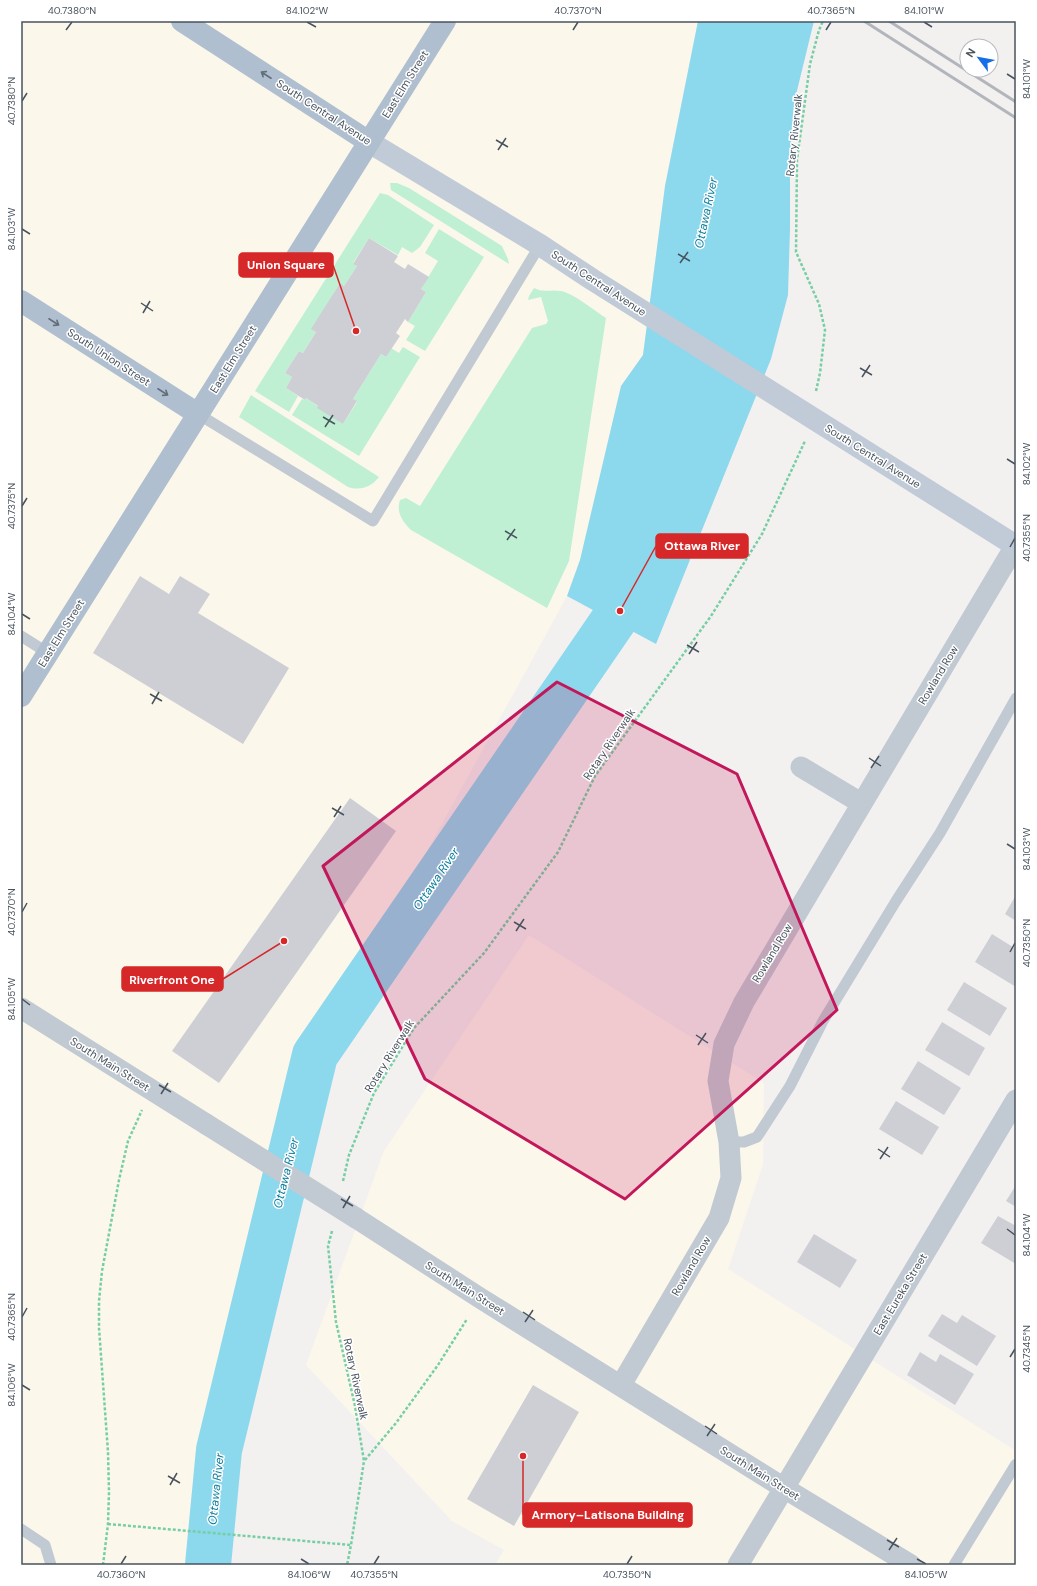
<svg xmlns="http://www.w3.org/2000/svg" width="1037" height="1586" font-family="'DM Sans',sans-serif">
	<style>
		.commercial { fill: #fcf7eb }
		.green { fill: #bff0d3 }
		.water { fill: #8cd8ed }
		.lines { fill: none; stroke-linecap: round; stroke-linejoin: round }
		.river { stroke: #8cd8ed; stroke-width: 46 }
		.building { fill: #cdcfd5 }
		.path { stroke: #76cfa4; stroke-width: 2.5; stroke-dasharray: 3 2; stroke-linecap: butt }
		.lane { stroke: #c1cad2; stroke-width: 11 }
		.street { stroke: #c1cad2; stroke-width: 21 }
		.secondary { stroke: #c1cbd7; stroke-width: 22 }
		.primary { stroke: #b0bfcf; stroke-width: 22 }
		.rail { stroke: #b2b5bb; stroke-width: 3 }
		.street-bridge { stroke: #c1cad2; stroke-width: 21 }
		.oneway { stroke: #626e7a }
		.marked { fill: #c2185b; fill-opacity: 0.2; stroke: #c2185b; stroke-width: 3; stroke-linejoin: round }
		.ticks { fill: none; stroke: #48535e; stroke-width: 1.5 }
		.labels { text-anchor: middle; stroke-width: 3; stroke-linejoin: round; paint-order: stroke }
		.street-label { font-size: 11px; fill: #48535e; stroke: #fff }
		.water-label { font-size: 12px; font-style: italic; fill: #0c7e9e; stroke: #fff }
		.leader { fill: none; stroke: #d62828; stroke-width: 1.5 }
		.callout-dot { fill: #d62828; stroke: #fff; stroke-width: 1.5 }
		.callout { fill: #d62828; stroke: #d62828; stroke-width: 1.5 }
		.callout-label { font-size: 12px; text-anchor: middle; font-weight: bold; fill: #fff }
		.neatline { fill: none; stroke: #48535e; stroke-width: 1.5 }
		.ticks-label { font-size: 10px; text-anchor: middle; fill: #48535e }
	</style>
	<rect width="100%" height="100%" fill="#f3f0f0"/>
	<!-- commercial -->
	<path class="commercial" d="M21,21h677l-33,165 -22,169 -22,31 -41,174 -13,36 -252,459 -96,395 -11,115h-187z
		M529,935l235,148 -1,81 -35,105 288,182v114h-521l9,-15 -52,-29 -146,-156 78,-214z"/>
	<!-- green -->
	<path class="green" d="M390,183h7l12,5 93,58 6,13 1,5 -118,-74z
		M380,193l8,2 46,30 -14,22 -8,6 -10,-6 -4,8 -29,-17 -16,25 4,3 -13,20 -4,-3 -28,46 4,3 -13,21 -4,-2 -14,22 7,4 -6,11 12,8 -9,16 -34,-21z
		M439,229l45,28 -59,94 -19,-11 9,-14 -7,-4 18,-30 -5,-3 17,-28 -13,-8z
		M534,288c9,5 17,1 27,3 12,2 34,20 45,27l-37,243 -22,47 -136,-78c-9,-9 -15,-18 -11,-30l6,-2 14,8 112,-178 14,-4 2,-3 -7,-24 -13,3 1,-4z
		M403,347l17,10 -61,99 -67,-41 10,-16 3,1 1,-2 37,26 14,-22 -4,-3 28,-45 5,3 5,-9 8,5z
		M251,395l128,82c-8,10 -18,14 -31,10l-109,-70z"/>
	<!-- water -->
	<path class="water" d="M698,21h116l-20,82 -4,53v73l-2,66 -17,64 -115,285 -89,-48 13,-36 41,-174 22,-31 22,-169z"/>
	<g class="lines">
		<!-- river -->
		<path class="river" d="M208,1565l11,-115 96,-395 305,-444 11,-49"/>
	</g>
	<!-- building -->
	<path class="building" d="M369,238l29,18 -4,6 11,7 3,-5 21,13 -8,12 5,3 -18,30 -3,-3 -9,14 4,3 -14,21 -5,-3 -28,45 4,2 -14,23 -26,-16 1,-2 -12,-8 -1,2 -19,-12 6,-11 -7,-4 14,-22 4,2 13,-21 -5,-3 29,-46 4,3 13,-20 -4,-2z
		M140,576l29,18 11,-18 30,18 -12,19 91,55 -46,76 -150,-91z
		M350,798l46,33 -177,252 -47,-32z
		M1016,895v26l-11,-7z
		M992,934l24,15v38l-41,-25z
		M964,982l43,26 -17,28 -43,-26z
		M942,1022l43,26 -16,28 -44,-26z
		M918,1061l43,27 -17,27 -43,-26z
		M896,1101l43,26 -17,28 -43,-26z
		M1016,1185v22l-10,-6z
		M998,1216l18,10v38l-35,-21z
		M814,1234l43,26 -17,28 -43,-26z
		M942,1314l15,9 5,-8 34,21 -19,30 -49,-30z
		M920,1352l16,10 4,-8 34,20 -19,31 -48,-30z
		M533,1385l46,27 -65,114 -47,-27z"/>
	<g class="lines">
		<!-- path -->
		<path class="path" d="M816,391l4,-18 5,-43 -6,-26 -23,-52 1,-92 13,-96 9,-34 4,-9
			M343,1181l6,-26 25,-62 40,-65 70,-75 74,-101 37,-76 116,-160 51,-82 43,-93
			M332,1231l-4,15 8,76 19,84 9,55 -13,84 -4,20
			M365,1460l31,-37 42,-58 29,-46
			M108,1524l243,21
			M103,1565l5,-41 1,-32 -1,-40 -9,-124v-27l3,-30 17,-91 9,-39 14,-31"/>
		<!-- lane -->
		<path class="lane" d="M198,414l175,107 167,-276
			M21,636l27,17
			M729,1142h15l13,-5 33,-51 33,-65 73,-120 44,-68 76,-135
			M21,1529l24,16 6,20
			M954,1565l62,-101"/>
		<!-- street -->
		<path class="street" d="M801,767l60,36
			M21,1008l185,116
			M356,1218l124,80 304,190 127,77
			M621,1385l98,-167 12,-40 -2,-36 -11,-61 6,-37 20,-42 271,-456
			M738,1565l278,-465"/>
		<!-- secondary -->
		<path class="secondary" d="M369,142l171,103 53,35 423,266"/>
		<!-- primary -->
		<path class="primary" d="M182,21l187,121
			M21,301l177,113
			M21,696l424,-675"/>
		<!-- rail -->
		<path class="rail" d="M864,21l152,97
			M889,21l127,81"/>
		<!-- street-bridge -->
		<path class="street-bridge" d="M206,1124l150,94"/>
	</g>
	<!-- one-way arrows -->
	<defs><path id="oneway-shaft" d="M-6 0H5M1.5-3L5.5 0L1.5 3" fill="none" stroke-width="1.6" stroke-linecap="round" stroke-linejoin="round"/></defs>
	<g class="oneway">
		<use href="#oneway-shaft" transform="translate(266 75) rotate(-147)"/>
		<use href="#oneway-shaft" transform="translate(54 322) rotate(33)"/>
		<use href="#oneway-shaft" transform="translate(163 392) rotate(33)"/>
	</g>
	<!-- marked area -->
	<path class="marked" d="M557,682l180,92 100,236 -212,189 -200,-120 -102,-213z"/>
	<!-- ticks -->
	<path class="ticks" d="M307,22l9,5M924,22l8,5M66,30l6,-8M573,30l5,-8M826,30l5,-8M1007,74l8,5M22,101l5,-8M496,140l12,7M498,150l8,-12M22,229l8,5M678,254l12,7M680,263l8,-11M141,303l12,8M143,313l7,-12M860,368l12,7M862,377l8,-12M323,417l12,7M325,427l8,-12M1007,459l8,5M22,506l5,-8M505,531l12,7M507,540l8,-11M1010,547l5,-9M22,614l8,5M687,645l12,7M689,654l8,-12M150,694l12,7M152,704l7,-12M869,758l12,8M871,768l8,-12M332,808l12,7M334,817l7,-11M1007,844l8,5M22,912l5,-9M514,922l12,7M516,931l8,-12M1010,952l5,-9M22,999l8,6M696,1035l12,8M698,1045l8,-12M159,1085l12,7M161,1094l7,-11M878,1149l12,8M880,1159l8,-12M341,1199l12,7M343,1208l7,-12M1007,1229l8,6M523,1312l12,8M22,1317l5,-9M525,1322l8,-12M1010,1357l5,-8M22,1385l8,5M705,1426l12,8M707,1436l8,-12M168,1476l12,7M170,1485l7,-12M887,1540l12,7M889,1550l8,-12M301,1559l8,5M917,1559l9,5M121,1564l5,-8M374,1564l5,-8M627,1564l5,-8"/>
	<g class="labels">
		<!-- street labels -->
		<g class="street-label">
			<text transform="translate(405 84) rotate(-58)" y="4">East Elm Street</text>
			<text transform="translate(324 112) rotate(33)" y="4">South Central Avenue</text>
			<text transform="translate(794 135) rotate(-84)" y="4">Rotary Riverwalk</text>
			<text transform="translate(599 283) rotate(33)" y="4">South Central Avenue</text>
			<text transform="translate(109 357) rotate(33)" y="4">South Union Street</text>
			<text transform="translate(233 359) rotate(-58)" y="4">East Elm Street</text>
			<text transform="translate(873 456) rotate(32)" y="4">South Central Avenue</text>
			<text transform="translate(61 633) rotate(-58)" y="4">East Elm Street</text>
			<text transform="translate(938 675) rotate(-59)" y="4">Rowland Row</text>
			<text transform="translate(609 744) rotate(-56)" y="4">Rotary Riverwalk</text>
			<text transform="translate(772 953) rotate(-59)" y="4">Rowland Row</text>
			<text transform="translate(389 1056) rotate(-58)" y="4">Rotary Riverwalk</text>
			<text transform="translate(110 1064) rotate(32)" y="4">South Main Street</text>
			<text transform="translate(691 1266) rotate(-60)" y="4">Rowland Row</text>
			<text transform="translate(465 1288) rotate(32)" y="4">South Main Street</text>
			<text transform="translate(900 1294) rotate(-59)" y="4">East Eureka Street</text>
			<text transform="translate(356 1379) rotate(78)" y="4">Rotary Riverwalk</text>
			<text transform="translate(760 1473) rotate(32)" y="4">South Main Street</text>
		</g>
		<!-- water labels -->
		<g class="water-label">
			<text transform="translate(706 213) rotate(-78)" y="4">Ottawa River</text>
			<text transform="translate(436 879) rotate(-56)" y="4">Ottawa River</text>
			<text transform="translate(286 1173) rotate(-76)" y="4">Ottawa River</text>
			<text transform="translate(216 1489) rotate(-84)" y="4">Ottawa River</text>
		</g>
	</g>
	<!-- callouts -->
	<path class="leader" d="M356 331L333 265M620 611L656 546M284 941L223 979M523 1456L523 1515"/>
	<g class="callout-dot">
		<circle cx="356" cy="331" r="4"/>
		<circle cx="620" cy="611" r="4"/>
		<circle cx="284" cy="941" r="4"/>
		<circle cx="523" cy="1456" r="4"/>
	</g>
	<g class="callout">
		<rect x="239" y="253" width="94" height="24" rx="4"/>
		<rect x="656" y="534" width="92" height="24" rx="4"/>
		<rect x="122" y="967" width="101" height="24" rx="4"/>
		<rect x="523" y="1503" width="169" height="24" rx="4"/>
	</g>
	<g class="callout-label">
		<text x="286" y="269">Union Square</text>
		<text x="702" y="550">Ottawa River</text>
		<text x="172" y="984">Riverfront One</text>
		<text x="608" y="1519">Armory–Latisona Building</text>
	</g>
	<!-- border -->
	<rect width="1037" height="1586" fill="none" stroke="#ffffff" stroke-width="44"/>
	<!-- north arrow -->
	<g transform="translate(979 58) rotate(302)"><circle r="19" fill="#ffffff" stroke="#b6babf"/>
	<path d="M0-3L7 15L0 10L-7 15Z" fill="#176fe6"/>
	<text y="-6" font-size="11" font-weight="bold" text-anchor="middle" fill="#48535e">N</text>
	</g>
	<rect x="22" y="22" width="993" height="1542" class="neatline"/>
	<g class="ticks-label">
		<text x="72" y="14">40.7380°N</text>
		<text x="307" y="14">84.102°W</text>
		<text x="578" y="14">40.7370°N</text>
		<text x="831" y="14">40.7365°N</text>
		<text x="924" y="14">84.101°W</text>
		<text transform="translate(1026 79) rotate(-90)" y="4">84.101°W</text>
		<text transform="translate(11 101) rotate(-90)" y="4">40.7380°N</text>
		<text transform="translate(11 229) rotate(-90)" y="4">84.103°W</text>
		<text transform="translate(1026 464) rotate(-90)" y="4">84.102°W</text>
		<text transform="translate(11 506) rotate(-90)" y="4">40.7375°N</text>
		<text transform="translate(1026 538) rotate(-90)" y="4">40.7355°N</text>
		<text transform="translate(11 614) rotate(-90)" y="4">84.104°W</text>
		<text transform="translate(1026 849) rotate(-90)" y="4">84.103°W</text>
		<text transform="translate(11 912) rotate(-90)" y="4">40.7370°N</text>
		<text transform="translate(1026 943) rotate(-90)" y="4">40.7350°N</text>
		<text transform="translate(11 999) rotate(-90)" y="4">84.105°W</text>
		<text transform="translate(1026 1235) rotate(-90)" y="4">84.104°W</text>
		<text transform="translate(11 1317) rotate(-90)" y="4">40.7365°N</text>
		<text transform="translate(1026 1349) rotate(-90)" y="4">40.7345°N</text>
		<text transform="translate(11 1385) rotate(-90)" y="4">84.106°W</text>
		<text x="121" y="1578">40.7360°N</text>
		<text x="309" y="1578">84.106°W</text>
		<text x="374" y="1578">40.7355°N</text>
		<text x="627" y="1578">40.7350°N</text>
		<text x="926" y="1578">84.105°W</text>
	</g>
</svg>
